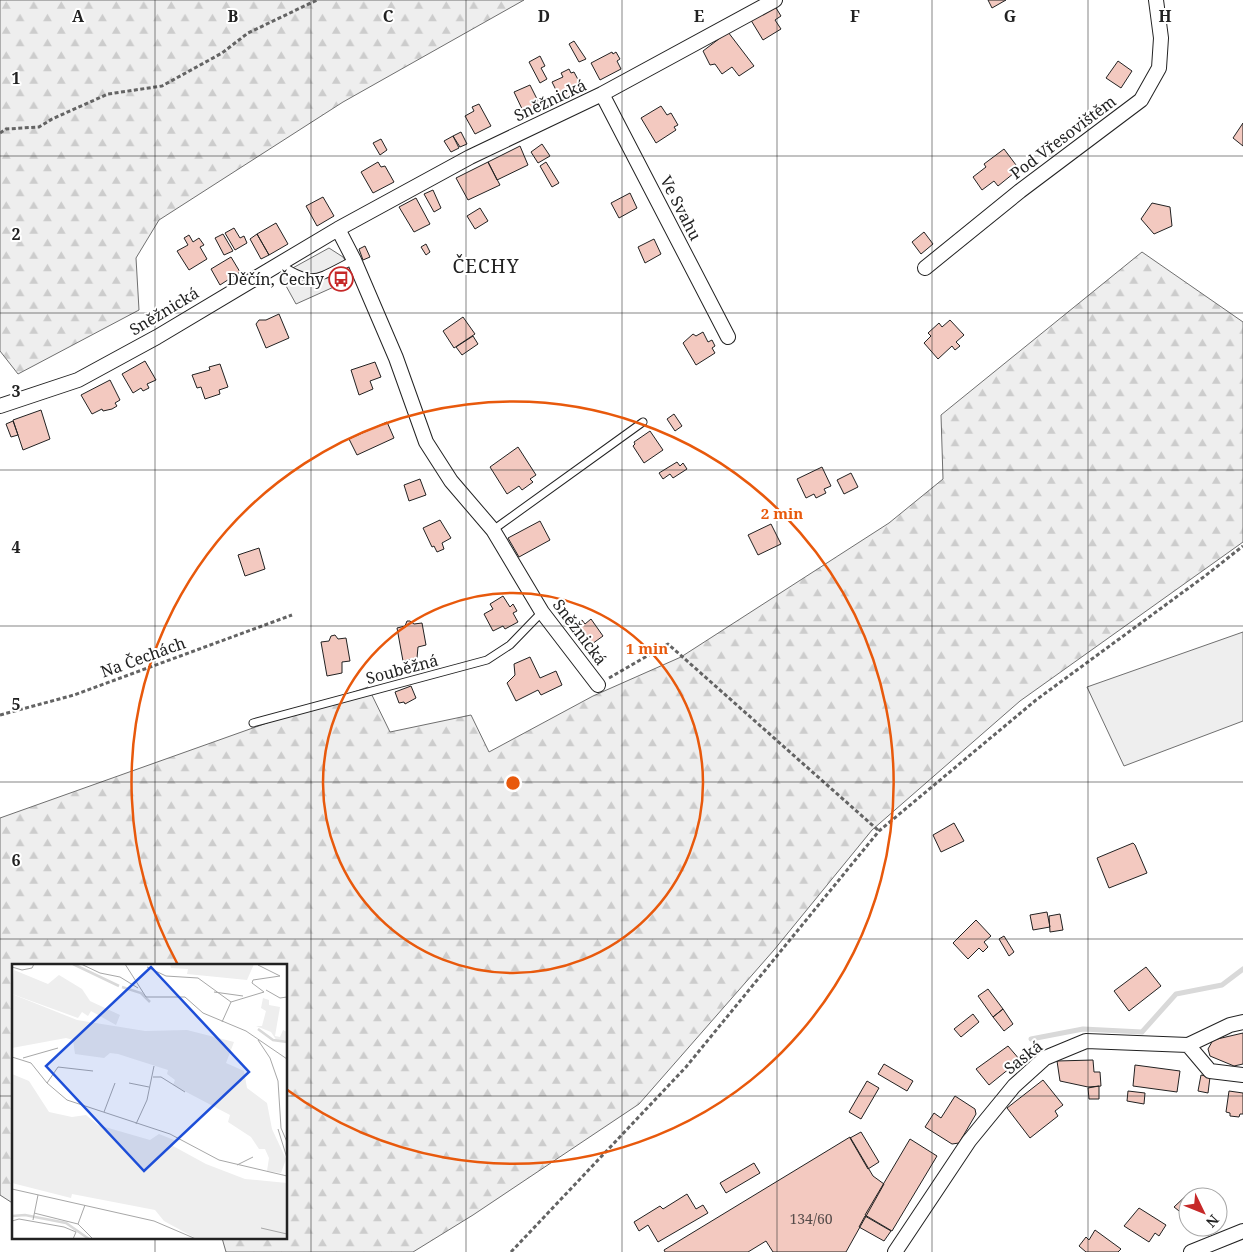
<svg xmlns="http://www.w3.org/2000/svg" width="1243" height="1252" font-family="'Noto Serif',serif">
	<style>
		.green { fill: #eee; stroke: #6f6f6f }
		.forest { fill: url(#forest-firs); stroke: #6f6f6f }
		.parking { fill: #ededed; stroke: #6f6f6f }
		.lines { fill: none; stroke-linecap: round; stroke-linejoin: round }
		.stream { stroke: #d9d9d9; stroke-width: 5 }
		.building { fill: #f3c9c0; stroke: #222 }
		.service-casing { stroke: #222; stroke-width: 9 }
		.minor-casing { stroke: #222; stroke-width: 16 }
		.path { stroke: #646464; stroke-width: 3; stroke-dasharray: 4 2.5; stroke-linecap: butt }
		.service { stroke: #fff; stroke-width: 7 }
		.minor { stroke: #fff; stroke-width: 14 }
		.grid { fill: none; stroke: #222; stroke-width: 1; stroke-opacity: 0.55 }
		.ring { fill: none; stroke: #e8590c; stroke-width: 2.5 }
		.labels { text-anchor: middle; stroke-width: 4; stroke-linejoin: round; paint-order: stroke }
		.number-label { font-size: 14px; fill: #564c4a }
		.street-label { font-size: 16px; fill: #222; stroke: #fff }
		.poi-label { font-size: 16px; fill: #222; stroke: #fff; text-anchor: end }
		.quarter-label { font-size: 19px; letter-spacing: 1px; fill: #222; stroke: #fff }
		.inset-river { fill: none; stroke: #d9d9d9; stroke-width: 2.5 }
		.inset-road { fill: none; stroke: #a7a7a7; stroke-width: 1 }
		.view { fill: #1d4ed8; fill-opacity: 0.15; stroke: #1d4ed8; stroke-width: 2.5 }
		.inset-edge { fill: none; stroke: #222; stroke-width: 2.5 }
		.grid-label { font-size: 16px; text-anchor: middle; font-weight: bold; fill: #222; stroke: #fff; stroke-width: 4; stroke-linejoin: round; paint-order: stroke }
		.centre { fill: #e8590c; stroke: #fff; stroke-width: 2.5 }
		.ring-label { font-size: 15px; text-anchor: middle; font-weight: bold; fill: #e8590c; stroke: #fff; stroke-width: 4; stroke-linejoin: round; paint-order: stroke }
	</style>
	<defs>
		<pattern id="forest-firs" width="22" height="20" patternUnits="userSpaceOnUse" patternTransform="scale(1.25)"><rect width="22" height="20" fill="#eee"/><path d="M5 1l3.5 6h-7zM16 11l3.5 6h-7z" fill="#ccc"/></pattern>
	</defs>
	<rect width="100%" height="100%" fill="#fff"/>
	<!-- green -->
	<path class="green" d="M1243,632v89l-119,45 -37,-79z"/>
	<!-- forest -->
	<path class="forest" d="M0,0h524l-181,102 -184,118 -23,38 3,52 -121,64 -18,-23z
		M1142,252l101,70v220l-223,159 -148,129 -98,120 -135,154 -166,111 -60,37h-187l-4,-14h64v-272h-272v238l-14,-9v-377l368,-131 22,45 81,-17 18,37 104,-56 88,-39 208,-134 54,-44 -2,-64z"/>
	<!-- parking -->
	<path class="parking" d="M329,248l14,9 13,20 -60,27 -16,-29z"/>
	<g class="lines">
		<!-- stream -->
		<path class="stream" d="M1031,1039l52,-10 59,3 34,-38 46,-9 21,-16"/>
	</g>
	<!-- building -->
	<path class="building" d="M988,0h18l-14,8z
		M773,3l8,13 -6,4 6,9 -18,11 -14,-23z
		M728,32l26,34 -15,10 -7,-9 -10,7 -7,-10 -5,1 -7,-14z
		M574,41l12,18 -7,3 -10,-18z
		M612,52l1,2 3,-2 4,7 -3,2 4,8 -21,11 -9,-17z
		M540,56l5,10 -4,2 6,11 -7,4 -11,-21z
		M1118,61l14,10 -11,17 -15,-10z
		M569,69l2,4 3,-1 9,17 -22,11 -9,-18 11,-5 -2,-4z
		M530,85l9,18 -16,8 -9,-19z
		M479,104l12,22 -16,8 -10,-18 9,-5 -2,-4z
		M661,106l6,9 4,-2 7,12 -4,2 2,3 -20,13 -15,-25z
		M1243,123v23l-10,-8z
		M461,132l6,12 -7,3 -7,-11z
		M453,136l6,12 -8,4 -7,-11z
		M381,139l6,11 -7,5 -7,-12z
		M542,144l8,12 -12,7 -7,-11z
		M520,146l8,19 -31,15 -9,-18z
		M1004,149l15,20 -21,17 -4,-5 -12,9 -9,-13 13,-10 -2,-3z
		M378,162l3,5 4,-1 9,16 -21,11 -12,-21z
		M488,162l12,23 -32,15 -12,-22z
		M546,162l13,21 -7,4 -12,-21z
		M433,190l8,18 -7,4 -10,-18z
		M630,193l7,15 -18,10 -8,-15z
		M323,197l11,19 -17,10 -11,-20z
		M416,198l14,26 -16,8 -15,-25z
		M1152,203l18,4 2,19 -18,8 -13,-15z
		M480,208l8,13 -13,8 -8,-13z
		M276,223l12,21 -19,11 -12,-21z
		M234,228l6,10 4,-2 3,7 -12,7 -10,-17z
		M924,232l9,12 -12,10 -9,-12z
		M223,234l10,17 -9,4 -9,-17z
		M257,234l12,21 -8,4 -11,-20z
		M189,235l4,7 6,-4 5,7 -4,2 7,12 -18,11 -12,-19 11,-6 -4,-7z
		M654,239l7,15 -16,9 -7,-16z
		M426,244l4,8 -4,3 -5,-8z
		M365,246l5,11 -7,3 -4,-11z
		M231,257l9,15 -20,13 -9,-16z
		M279,314l10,24 -23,10 -10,-24 3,-4h7z
		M463,317l12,17 -21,14 -11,-17z
		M950,320l14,15 -8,7 4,4 -5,4 -3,-4 -14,13 -14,-16 7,-7 -3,-3 11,-10 3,4z
		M703,332l5,10 4,-2 3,6 -3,2 3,5 -19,12 -13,-22 10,-9 3,2z
		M473,336l5,8 -16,11 -6,-8z
		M145,361l11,19 -9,4 2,4 -6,3 -2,-3 -8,5 -11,-19z
		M375,362l6,15 -11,4 3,8 -14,6 -8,-25z
		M220,364l8,23 -9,3 1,4 -15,5 -4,-12 -4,1 -5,-13 18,-5 -1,-3z
		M110,380l10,20 -5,3 2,3 -5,3 -9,2 -1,-2 -10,5 -11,-19z
		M41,410l9,29 -27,11 -10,-30z
		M674,414l8,12 -7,5 -8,-12z
		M13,421l5,14 -7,2 -5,-13z
		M387,422l7,16 -37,17 -8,-16z
		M650,431l13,19 -19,13 -11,-17 2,-2 -1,-2z
		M518,447l18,28 -6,4 3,3 -11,8 -3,-4 -12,8 -17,-27z
		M677,462l3,4 3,-3 4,6 -14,9 -3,-4 -7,5 -4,-6z
		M822,467l9,19 -7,3 2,4 -10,5 -2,-4 -8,4 -9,-19z
		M851,473l7,14 -14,7 -7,-14z
		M420,479l6,16 -17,6 -5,-16z
		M440,520l11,18 -9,5 2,6 -7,3 -3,-6 -2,1 -9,-19z
		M540,521l10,19 -31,17 -11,-19z
		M771,524l10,20 -23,11 -10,-20z
		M259,548l6,21 -20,7 -7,-21z
		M503,596l7,11 3,-3 4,7 -4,2 5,9 -13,7 -2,-3 -10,5 -9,-17 9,-5 -3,-5z
		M591,619l12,17 -18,13 -12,-17 7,-5 -3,-3 5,-4 3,4z
		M407,621h3l4,3 8,-1 4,22 -8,2 -1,11 -14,3 -6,-33 8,-2z
		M335,635l3,4 8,-1 4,23 -8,1v11l-15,3 -6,-34 8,-1 2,-5z
		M530,657l10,21 16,-7 6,14 -21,10 -3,-5 -22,11 -9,-18 8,-8 -1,-11z
		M411,686l5,12 -11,6 -1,-2 -5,1 -4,-11z
		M954,823l10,18 -23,11 -8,-17z
		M1133,843l2,2 12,28 -38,15 -12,-30z
		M1047,912l3,15 -17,3 -3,-15z
		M1060,914l3,16 -13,2 -1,-16z
		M976,920l15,16 -7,6 4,5 -5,5 -4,-4 -11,11 -15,-16z
		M1004,936l10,16 -5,4 -10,-17z
		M1146,967l15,19 -32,25 -15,-20z
		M988,989l15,20 -10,8 -15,-21z
		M1003,1009l10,15 -9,7 -11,-14z
		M973,1014l6,8 -18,15 -7,-8z
		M1243,1033v31l-9,2 -24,-10 -2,-7 5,-9z
		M1008,1046l12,14 -31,25 -13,-16z
		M1093,1060l1,12h6l1,14 -13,1 -28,-6 -3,-20z
		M884,1064l29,17 -6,10 -29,-17z
		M1135,1065l45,6 -3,21 -44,-6z
		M1201,1075l9,2 -2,16 -10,-2z
		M1043,1080l20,25 -8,6 3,5 -28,22 -23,-30z
		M867,1081l12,7 -18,31 -12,-7z
		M1099,1086v13h-10l-1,-11z
		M1128,1091l17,2 -1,11 -17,-3z
		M1229,1091l14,2v21h-3l-1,3 -9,-1v-3l-4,-1z
		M955,1096l20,13 1,5 -17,29 -7,1 -27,-17 9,-14 7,5z
		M861,1132l18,30 -11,7 -18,-31z
		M850,1137l23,39 11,8 -38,68h-73l-7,-11 -18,11h-83l-1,-2z
		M910,1139l27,17 -45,75 -27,-16z
		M754,1163l6,10 -34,20 -6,-10z
		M1190,1192l6,5h-8v21l-14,-11z
		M687,1194l9,15 7,-4 5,8 -50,29 -10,-17 -9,6 -5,-9 26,-16 3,3z
		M1218,1199l7,6 -7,9z
		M1139,1208l27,17 -7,11 -4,-3 -6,9 -25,-16z
		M865,1216l26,15 -7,10 -25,-14z
		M1095,1230l26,19 -3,3h-32l-7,-6 7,-9 3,3z"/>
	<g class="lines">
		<!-- service casing -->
		<g class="service-casing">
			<path id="service" d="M278,263c37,25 40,14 76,-3
				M493,530l150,-108
				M253,723l234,-63 23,-15 32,-33"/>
		</g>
		<!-- minor casing -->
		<g class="minor-casing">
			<path id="minor" d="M602,94l126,243
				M338,229l16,31 42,98 30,84 25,39 42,49 49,82 56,73
				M925,268l95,-77 121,-91 18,-32 2,-30 -5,-38
				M0,406l78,-26 79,-43 181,-108 132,-72 132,-63 173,-94
				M1188,1045l22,26 33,4
				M895,1252l74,-111 45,-55 31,-28 41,-17 102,4 42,-20 13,-3
				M1191,1252l52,-21"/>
		</g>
		<!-- path -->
		<path class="path" d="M0,133l6,-4 33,-2 13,-8 56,-25 54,-8 60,-33 26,-20 69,-33
			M609,678l59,-34 211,187
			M0,715l74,-20 218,-80
			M511,1252l175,-185 193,-236 157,-131 169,-124 38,-30"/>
		<!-- service -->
		<use href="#service" class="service"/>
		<!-- minor -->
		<use href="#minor" class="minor"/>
	</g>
	<!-- grid -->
	<path class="grid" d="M155,0v966M311,0v1252M466,0v1252M622,0v1252M777,0v1252M932,0v1252M1088,0v1252M0,156h1243M0,313h1243M0,470h1243M0,626h1243M0,782h1243M0,939h1243M0,1096h14M286,1096h957M155,1238v14"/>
	<!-- distance rings -->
	<g class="ring">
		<circle cx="513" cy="783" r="190"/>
		<path d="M178 965A381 381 0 1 1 286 1089"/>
	</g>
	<!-- icons -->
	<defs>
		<g id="bus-ring" transform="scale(1.25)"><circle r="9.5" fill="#fff" stroke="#c62828" stroke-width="1.5"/><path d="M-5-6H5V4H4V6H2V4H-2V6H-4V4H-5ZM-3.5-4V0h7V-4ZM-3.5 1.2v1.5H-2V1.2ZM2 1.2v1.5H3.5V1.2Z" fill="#c62828"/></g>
	</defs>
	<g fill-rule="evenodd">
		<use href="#bus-ring" x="341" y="279"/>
	</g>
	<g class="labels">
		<!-- number labels -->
		<g class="number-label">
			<text x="811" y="1224">134/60</text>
		</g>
		<!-- street labels -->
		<g class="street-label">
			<text transform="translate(550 100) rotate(-25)" y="6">Sněžnická</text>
			<text transform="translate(1063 137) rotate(-37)" y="6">Pod Vřesovištěm</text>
			<text transform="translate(681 208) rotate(63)" y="6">Ve Svahu</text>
			<text transform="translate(164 311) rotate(-31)" y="6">Sněžnická</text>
			<text transform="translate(580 632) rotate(53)" y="6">Sněžnická</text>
			<text transform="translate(143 657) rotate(-20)" y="6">Na Čechách</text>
			<text transform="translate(402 669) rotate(-15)" y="6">Souběžná</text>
			<text transform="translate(1023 1057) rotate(-38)" y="6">Saská</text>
		</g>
		<!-- poi labels -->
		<g class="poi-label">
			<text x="324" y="285">Děčín, Čechy</text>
		</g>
		<!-- quarter labels -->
		<g class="quarter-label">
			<text x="486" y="273">ČECHY</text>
		</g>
	</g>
	<!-- overview -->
	<g transform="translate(12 964)">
		<rect width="275" height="275" fill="#fff"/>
		<path d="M2,6l34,14 11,-9 23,14 8,12 30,14 -4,10 -25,-14 -3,5 -6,-4 -4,6 -66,-24z" fill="#eee"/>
		<path d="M158,0h84l-7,16 -60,-6 1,-5 -17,-1zM0,30l65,26 68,11 42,-1 47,12 -8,21 18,8 3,17 20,15 5,26 14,30 -5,14 -14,-2 2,-13 -4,-9h-6l-8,-12 -23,-15 2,-7 -57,-30 2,-5 -8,-6 1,-4 -50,-16 -8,-1 -6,5 -29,-4 -2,-14 -7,-2 -54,10zM251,34l6,2v5l11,2 -5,29 5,1 3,-7 4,2v9h-10l-6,-9 -15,-6h6l4,-15 -5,-3zM0,110l17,7 20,31 23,5 14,-2 12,10 52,15 9,-6 15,6 -1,6 33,18 39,15 42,4v56h-90l-33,-18 -9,-11 -83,-16 -1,4 -59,-15z" fill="#eee"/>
		<path class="inset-river" d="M61,0l46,22M110,23l19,6 9,9M246,65l15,11 14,2M0,252l13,-1 41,8 23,16"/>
		<path class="inset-road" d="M69,0l19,9 20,4 18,11M113,0l21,33h39l18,16 43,18 41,28M0,3l10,3 10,-2 2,-4M135,3l19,9 32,2 33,24 -9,20M254,26l14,8 7,-1M202,28l29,4M219,38l33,-10 -12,-9 1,-3 27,-4 -22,-11M246,76l12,18 8,23 3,47 6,14M0,93l19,6 16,20 20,17 103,34 49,26 68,16M11,94l35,-10M141,113h8l24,15M35,119l11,-16 35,4M117,119l20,4M92,148l11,-29M124,160l11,-24 7,-34M266,165l9,29M225,201l16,-8M0,225l142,32 42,18M22,249l44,11 7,-19M21,256l5,-25M0,257l7,-2 45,8 12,5 -3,7M66,260l15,15M249,264l26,6"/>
		<path class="view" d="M139,3l98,105 -105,99 -98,-105z"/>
		<rect width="275" height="275" class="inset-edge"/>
	</g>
	<g class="grid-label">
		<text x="78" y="22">A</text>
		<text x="233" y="22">B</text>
		<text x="388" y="22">C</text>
		<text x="544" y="22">D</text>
		<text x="699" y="22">E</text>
		<text x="855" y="22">F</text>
		<text x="1010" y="22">G</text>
		<text x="1165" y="22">H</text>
		<text x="16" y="84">1</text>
		<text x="16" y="240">2</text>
		<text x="16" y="397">3</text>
		<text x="16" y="553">4</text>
		<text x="16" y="710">5</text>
		<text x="16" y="866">6</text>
	</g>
	<circle cx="513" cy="783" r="8" class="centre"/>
	<g class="ring-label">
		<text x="782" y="519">2 min</text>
		<text x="647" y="654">1 min</text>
	</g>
	<!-- north arrow -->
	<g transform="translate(1203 1212) rotate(133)"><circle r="24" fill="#ffffff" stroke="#a7a7a7"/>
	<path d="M0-4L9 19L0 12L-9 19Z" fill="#c62828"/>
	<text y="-8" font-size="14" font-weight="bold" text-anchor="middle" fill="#222222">N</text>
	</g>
</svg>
